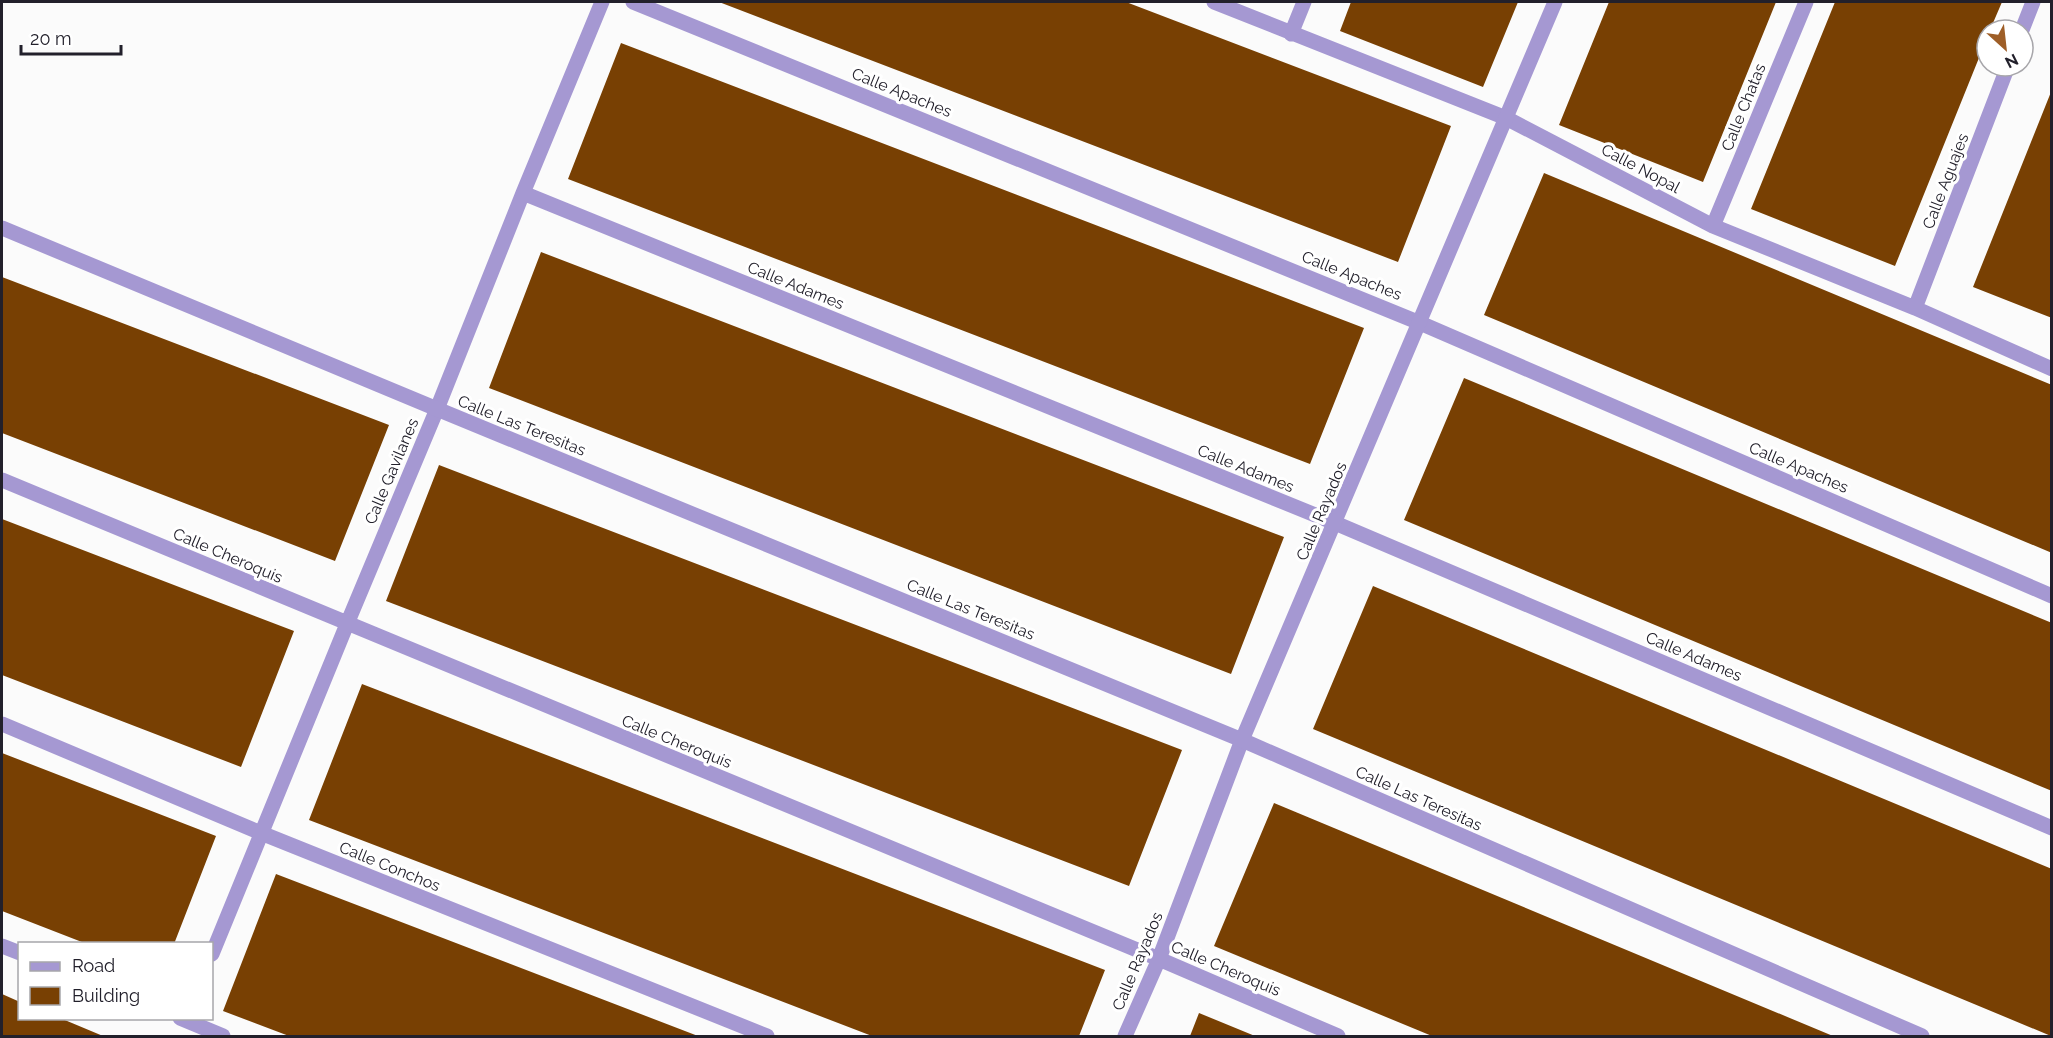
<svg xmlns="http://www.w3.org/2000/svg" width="2053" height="1038" font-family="Raleway,sans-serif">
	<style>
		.building { fill: #784003 }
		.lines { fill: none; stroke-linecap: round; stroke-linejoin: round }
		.minor { stroke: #a598d2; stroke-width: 15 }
		.tertiary { stroke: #a598d2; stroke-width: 15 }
		.labels { text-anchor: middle; stroke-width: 6; stroke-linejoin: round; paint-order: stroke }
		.street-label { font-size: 16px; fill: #22202b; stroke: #fff }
	</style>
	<rect width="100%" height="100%" fill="#fbfbfb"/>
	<!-- building -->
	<path class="building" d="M719,2h407l325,124 -53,136z
		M1351,2h167l-35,85 -143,-56z
		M1609,2h167l-73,180 -144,-57z
		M1835,2h167l-12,28h-3v8l-92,228 -144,-57z
		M621,43l743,285 -54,136 -742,-285z
		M2051,92h1v226l-79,-31z
		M1544,173l508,212v168l-568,-238z
		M541,252l743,285 -53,137 -742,-286z
		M2,277l387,148 -54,136 -333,-128z
		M1464,378l588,245v168l-648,-271z
		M439,465l743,285 -53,136 -743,-285z
		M2,519l292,112 -53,136 -239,-92z
		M1373,586l679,283 -1,167 -738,-307z
		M362,684l743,286 -26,66h-207l-563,-216z
		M2,753l214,83 -42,108h-87l-85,-33z
		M1274,803l559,233h-401l-218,-90z
		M276,874l422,162h-409l-66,-25z
		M2,994l18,8v16h40l43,18h-101z
		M1199,1013l56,23h-65z"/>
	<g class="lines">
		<!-- minor -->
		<path class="minor" d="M633,2l787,321 632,273
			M1214,2l292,116 207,108 202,82 137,61
			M2022,30l11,-28
			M1291,34l13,-32
			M523,193l812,330 717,305
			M1713,226l93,-224
			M1915,308l93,-242
			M2,480l1157,479 179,77
			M2,724l259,109 506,203
			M2,946l18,7
			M212,954l135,-330 90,-215 86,-216 79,-191
			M180,1018l43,18
			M1125,1036l34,-77 83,-219"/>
		<!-- tertiary -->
		<path class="tertiary" d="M2,228l435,181 805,331 680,296
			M1242,740l313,-738"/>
	</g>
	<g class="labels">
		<!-- street labels -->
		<g class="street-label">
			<text transform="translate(902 92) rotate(22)" y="6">Calle Apaches</text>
			<text transform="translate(1743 107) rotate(-68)" y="6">Calle Chatas</text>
			<text transform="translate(1641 168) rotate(28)" y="6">Calle Nopal</text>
			<text transform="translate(1945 181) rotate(-69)" y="6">Calle Aguajes</text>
			<text transform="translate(1352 275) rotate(22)" y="6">Calle Apaches</text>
			<text transform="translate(796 285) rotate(22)" y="6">Calle Adames</text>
			<text transform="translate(522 425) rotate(22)" y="6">Calle Las Teresitas</text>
			<text transform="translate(1799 467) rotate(23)" y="6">Calle Apaches</text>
			<text transform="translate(1246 468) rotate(22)" y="6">Calle Adames</text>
			<text transform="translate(391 471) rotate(-67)" y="6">Calle Gavilanes</text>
			<text transform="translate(1321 511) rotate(-67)" y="6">Calle Rayados</text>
			<text transform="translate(228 555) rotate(23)" y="6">Calle Cheroquis</text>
			<text transform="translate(971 609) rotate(22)" y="6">Calle Las Teresitas</text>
			<text transform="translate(1694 656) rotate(23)" y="6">Calle Adames</text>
			<text transform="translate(677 741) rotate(22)" y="6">Calle Cheroquis</text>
			<text transform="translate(1419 798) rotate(24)" y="6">Calle Las Teresitas</text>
			<text transform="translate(390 866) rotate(22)" y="6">Calle Conchos</text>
			<text transform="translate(1137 961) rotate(-67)" y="6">Calle Rayados</text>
			<text transform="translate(1226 968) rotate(23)" y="6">Calle Cheroquis</text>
		</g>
	</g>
	<!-- border -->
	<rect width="2053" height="1038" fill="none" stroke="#22202b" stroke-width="6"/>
	<!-- legend -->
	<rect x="18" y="942" width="195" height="78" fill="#ffffff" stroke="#a7a6aa" stroke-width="1.5"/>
	<rect x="30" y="962" width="30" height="9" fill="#a598d2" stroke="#a7a6aa" stroke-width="1.5"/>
	<text x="72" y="972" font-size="18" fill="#22202b">Road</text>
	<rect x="30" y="987" width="30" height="18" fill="#784003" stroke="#a7a6aa" stroke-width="1.5"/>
	<text x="72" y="1002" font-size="18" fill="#22202b">Building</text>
	<!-- north arrow -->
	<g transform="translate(2005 48) rotate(153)"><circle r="28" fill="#ffffff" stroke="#a7a6aa" stroke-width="1.5"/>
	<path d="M0-4.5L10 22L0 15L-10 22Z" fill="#9e5e27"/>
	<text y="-9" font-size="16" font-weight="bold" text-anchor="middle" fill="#22202b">N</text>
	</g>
	<!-- scale -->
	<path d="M21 45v9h100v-9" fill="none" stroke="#22202b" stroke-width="3"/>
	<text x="30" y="45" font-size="18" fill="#22202b" stroke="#ffffff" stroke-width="4.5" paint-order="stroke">20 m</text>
</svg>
